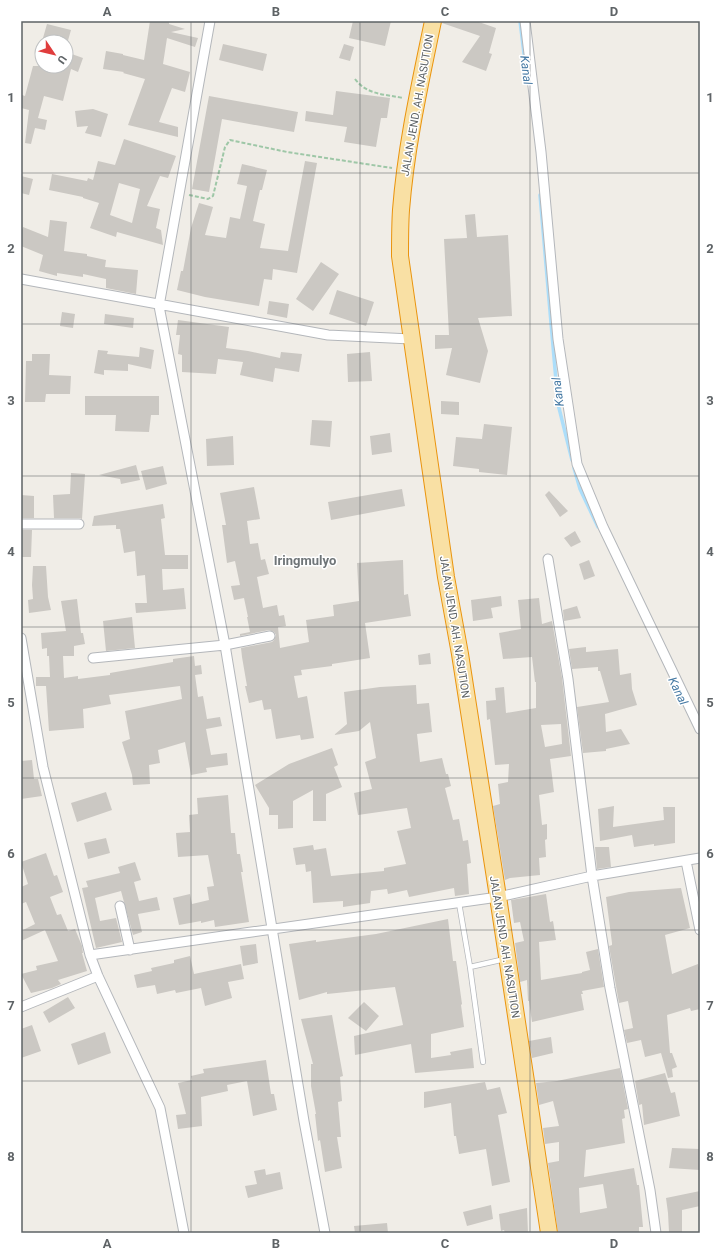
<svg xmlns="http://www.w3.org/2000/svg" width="721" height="1254" font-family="Roboto,sans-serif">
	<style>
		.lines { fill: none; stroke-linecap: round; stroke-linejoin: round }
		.stream { stroke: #acdefa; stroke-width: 3.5 }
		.building { fill: #cbc8c3; fill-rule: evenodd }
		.service-casing { stroke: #b4b7bb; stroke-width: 6 }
		.minor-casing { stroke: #b4b7bb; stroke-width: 11 }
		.trunk-casing { stroke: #ea940d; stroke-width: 18 }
		.path { stroke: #9ec7a7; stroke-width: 2; stroke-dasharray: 4 2; stroke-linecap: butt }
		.service { stroke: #fff; stroke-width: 4.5 }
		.minor { stroke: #fff; stroke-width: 9 }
		.trunk { stroke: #f9e0a4; stroke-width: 16 }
		.grid { fill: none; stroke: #5e6366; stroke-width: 1; stroke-opacity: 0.55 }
		.labels { text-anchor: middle; stroke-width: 3; stroke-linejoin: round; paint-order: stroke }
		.street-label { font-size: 11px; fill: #5e6366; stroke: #fff }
		.water-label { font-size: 12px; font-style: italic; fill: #467aa4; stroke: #fff }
		.quarter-label { font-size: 13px; font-weight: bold; fill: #6f7578; stroke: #fff }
		.neatline { fill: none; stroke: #5e6366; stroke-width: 1.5 }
		.grid-label { font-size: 13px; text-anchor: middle; font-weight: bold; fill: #5e6366 }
	</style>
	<rect width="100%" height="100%" fill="#f0ede7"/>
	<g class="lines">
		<!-- stream -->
		<path class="stream" d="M520,21l6,49
			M540,195l18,209 14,56
			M574,468l6,21 18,38"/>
	</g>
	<!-- building -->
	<path class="building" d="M150,21h19v3l16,5 -14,3 27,6 -3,9 -28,-9 -4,26 27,8 -5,20 -13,-4 -13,34 19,5v10l-50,-12 17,-46 -22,-6 1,-1 -21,-3 3,-18 17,3v1l21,5z
		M353,21h38l-6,25 -36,-8z
		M442,21h34l20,7 -7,25 3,1 -6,17 -24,-9 18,-26 -38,-13z
		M47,24l24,6 -4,14 -1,-2h-7l-16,-4z
		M223,44l44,10 -4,17 -44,-11z
		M344,44l10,3 -4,14 -11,-3z
		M66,52l17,6 -5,14 -7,-3 -8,32 -19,-5 -6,22 9,2 -2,10 -10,-2 -4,16 -6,-1 4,-33 -8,-2v-8l1,-5 3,1 8,-30h33z
		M336,91l54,7 -3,20h-6l-5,29 -32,-5 3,-15 -42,-6 1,-10 27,4z
		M209,96l89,16 -4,20 -72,-13 -13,73 -17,-3z
		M93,109l15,5 -7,23 -16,-4 3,-7 -11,1 -2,-16z
		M124,139l52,17 -8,22 -8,-2 -13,30 13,3 -4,19 5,2 2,15 -46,-13 -1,5 -26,-9 9,-25 -16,-5v-1l-34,-7 3,-16 35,7 1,-3 5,2 5,-19 17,4zM119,183l21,6 -8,34 -22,-8z
		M305,161l12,2 -20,110 -24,-4 -1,11 -8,-1 -5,27 -54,-9 -28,-7 4,-19h2l8,-43 8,-25 14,4 -8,28 21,3 4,-21 10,2 7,-33 -10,-2 5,-20 25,6 -5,20h-2l-7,31 12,3 -5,24 28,3z
		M21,176l12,3 -4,16 -8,-2z
		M475,214l2,23 31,-2 4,81 -34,2 10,33 -8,32 -34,-8 6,-27 -17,1v-14h14l-5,-96 23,-1 -2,-23z
		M50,220l17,2 -3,29 23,3v2l19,4 -1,7 33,3 -2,24 -30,-6v-9l-23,-5v3l-26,-4v3l-18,-5 4,-16 -22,-9v-14l2,-5 25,10z
		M321,262l18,12 -26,37 -17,-12z
		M337,290l37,12 -8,24 -37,-12z
		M269,301l20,3 -2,14 -20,-4z
		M62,312l13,2 -2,14 -13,-2z
		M105,314l29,4 -1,10 -29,-4z
		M178,320l51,7 -3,21 22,3 32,7 1,-6 21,2 -3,18 -24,-4 -2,14 -33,-7 3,-13 -25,-3 -2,15 -34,-2v-17l-4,-1 2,-19h-4z
		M140,347l14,3 -3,19 -23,-5v7l-24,-1v5l-10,-2 4,-23 10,1 -1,3 32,3z
		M370,352l2,29 -24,1 -1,-28z
		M32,354h18l-1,21 22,1 -1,18h-24l-1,8h-20l1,-41h6z
		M85,396h74v19h-8l-2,17 -34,-1 1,-16h-31z
		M441,401l18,1v13l-18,-1z
		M312,420l20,1 -2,26 -20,-2z
		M484,424l28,3 -5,48 -28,-3v-3l-26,-3 3,-29 26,2z
		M390,433l2,19 -20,3 -2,-19z
		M233,436l1,29 -27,1 -1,-27z
		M136,465l4,15 -19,4 -1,-5 -21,-4z
		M163,466l4,18 -21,6 -5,-19z
		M71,473l14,1 -3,45 -3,-1h-25l-1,-23 17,-1z
		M254,487l6,32 -13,2 3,23 8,-1 3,17 4,-1 4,15 -12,3 6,31 14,-3 2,11 5,-1 2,11 -8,1 2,21 29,-6 -3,-22 28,-4 -1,-11 26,-4 -2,-38 46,-3 1,35 4,-1 3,22 -46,7 5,35 -38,6v2l-31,4 1,5 -8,1 4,22 9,-2 7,42 -13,2 -1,-5 -24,4 -5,-30 -7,1 -2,-10 -13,3 -4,-17h2l-5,-29 -1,-9 31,-6 2,-2 2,-5 -2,-3 -5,-2 -29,6v-2l10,-2 -3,-15h1l-4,-19 -10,2 -3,-14 9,-1 -5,-24 -8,2 -5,-38h4l-6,-32z
		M402,489l3,17 -74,14 -3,-18z
		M549,491l19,20 -8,6 -15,-22z
		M21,495l13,1v22h-13z
		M163,504l2,14 -4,1 4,36h23v14h-26l1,21 21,-2 2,21 -50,4 -1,-10h12l-2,-28 -8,1 -2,-25 -11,2 -4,-24h-4v-4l-24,1 2,-10z
		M21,530h12h-1l-1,27h-10z
		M575,531l6,11 -10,5 -7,-9z
		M589,560l6,16 -11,4 -5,-16z
		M33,566h13l2,31 3,13 -22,3 -1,-13 5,-1 -1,-14z
		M501,596l1,10 -11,2 2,10 -20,3 -2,-21z
		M539,598l3,26 10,-3 10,57 9,78 -21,3 4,33 -15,3 3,30 5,-1v15l-2,1 1,17 -7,1 1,17 -30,3 -5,2 -12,-74 7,-2 -2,-20 10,-2 1,-18 -14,1 -5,-46 -3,1 -1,-19 10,-1 -1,-12 9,-1 2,26 30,-5v-26h-1l-3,-25 -29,2 -4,-26 22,-4 -3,-29zM561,724l1,20 -17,3 -4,-22z
		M77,599l4,34h2l2,11 -11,2v10h-11l1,22 14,-2v3l32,-4v-2l63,-11v-3l21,-3 1,10 6,-1 1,9 -7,1 3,22 5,-1 4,23 13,-2 2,9 -16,3 5,26 16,-2 1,12 -22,3 1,4 -16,3 -6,-33 -27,8 2,13 -11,2 1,19 -17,1 -1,-10 -10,-33 8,-3 -5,-28 57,-12 -2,-13 -71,9 2,9 -28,5 1,19 -35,3 -3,-45h-10v-9h14l-1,-21h-2v-8l-5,1 -1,-16 25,-2 -5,-30z
		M577,606l4,12 -17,3 -1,-11z
		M132,617l3,31 -29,3 -3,-30z
		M586,647v5l32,-3 2,26 11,-2 1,16 5,16 -32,9 1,18 15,-3 9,15 -24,5v2l-23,2 -6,-46 32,-5 -9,-31h-2v-4l-26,2 -3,-20z
		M430,653l1,11 -12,1 -1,-10z
		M416,685l1,19 12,-1 3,29 -15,2 3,28 22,-4 4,16h2l3,12 -6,2 8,32 6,-1 4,22 5,-1 3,23 -4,1 2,30 -14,2 -1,-8 -45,9 -2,-7 -19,4 -1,-5 -16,2 -1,12 -27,4v-6l-30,2 -2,-32 -5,1 -1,-8 -9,1 -3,-17 20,-3 1,5 12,-2 5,28 53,-5v-3l22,-4 -9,-33 14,-3 -4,-20 -49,7 -4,-22 18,-4 -7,-27 11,-4 -6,-36 -11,9 -25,4 13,-11 -3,-32 36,-5z
		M332,748l6,17 -4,2 8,20 -16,7v27h-13v-31l-20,11v27l-15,1v-14h-9v-7l-14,-23 34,-21z
		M32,760l2,19h4l4,17 -21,3v-38z
		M106,792l6,18 -35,12 -6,-19z
		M228,795l3,38h4l2,21h3l3,18h-2l8,50 -34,5 -1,-7 -13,3v-2l-22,4 -6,-27 17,-4 2,10 17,-4 -2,-13 7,-1 -6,-31 -30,2 -2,-24 14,-1 -1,-17 9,-1 -1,-16z
		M614,806l-1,21 51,-7 -1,-13h12v36l-21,3v-2l-20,3 -2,-12 -32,6 -2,-32z
		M106,838l4,15 -22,6 -4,-16z
		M595,847h14l2,20 -14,2z
		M46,853l8,23 3,-1 6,17 -13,5 7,18 4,-1 7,17 7,-2 7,17 1,7h-1l5,18 -29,9 3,4 -9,4 -21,5 -10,-19 16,-4 -1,-4 22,-5 -13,-31 -24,11v-10l14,-7 -9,-22 -5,2v-17l7,-3 -7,-22z
		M135,862l6,18 -7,2 5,19 18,-4 3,13 -22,4 4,18 -9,3 -12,-44 -26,7 5,23 16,-3 6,24 -26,6 -14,-60 6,-1 -2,-6 34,-8 -2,-6z
		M681,888l9,40 -25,7 7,39 26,-10 2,8v37l-9,2 -1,-3 -23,7 3,38h2l5,14 -5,2 1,8 -5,1 -7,-25 -16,4 -4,-17 -14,3 -3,-13 9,-2 -5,-27 -9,2 -10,-57 3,-1v-2l-6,-46 23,-5z
		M546,894l4,28 3,-1 3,19 -17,2 2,38 41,-7v-1l8,-2 -4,-18 12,-3 6,38 -22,4 1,3h-2l3,16 -52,12 -3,-21h-1l-1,-21 -7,2 -5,-39 9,-2 -4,-19 -6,1 -3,-23z
		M448,919l5,42h3l6,43 -1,1 3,22 -33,7v24l20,-3 -1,-3 22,-4 2,20 -59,5 -4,-29 -56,11 -1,-19 49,-11 -8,-38 -68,7v-2l-28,8 -10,-56 27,-4v2l60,-8z
		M256,944l2,19 -15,3 -3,-20z
		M190,956l4,18 47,-10 3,15 -16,3 4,16 -27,8 -4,-18 -25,5 -1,-3 -18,4 -2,-9 -18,3 -3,-13 18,-4 -1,-3 23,-5v-3z
		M68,997l7,11 -26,15 -6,-11z
		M364,1002l15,14 -13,15 -18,-13z
		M332,1015l11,61 -3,1 2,24 -4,1 3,35h-4l5,31 -17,4 -5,-32 -2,1 -3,-27h1l-5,-28v-22h2l-12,-45z
		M32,1025l9,26 -20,7v-29z
		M105,1032l6,21 -33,12 -7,-21z
		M551,1037l2,16 -21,5 -3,-17z
		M266,1060l5,34h3l3,16 -24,6 -6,-35 -20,4 1,6 -27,6 1,29 -24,3 -2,-14 10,-1 -8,-31 14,-3 -1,-4 13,-3 -1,-4z
		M620,1068l8,41 -4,1 1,8 -3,1 3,24 -39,7 -2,27 50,-9 3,17h2l4,42h-4v6h-81l-10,-70 11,-2v-19l-14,2 -2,-16 16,-2 -6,-25 -14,4 -3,-22 21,-2zM603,1184l4,24 -27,5 -1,-25z
		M665,1073l6,20 4,-1 5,24 -36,9 -2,-21 -3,1 -4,-24z
		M485,1082l2,8 13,-3 7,26 -9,2 12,67 -18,4 -6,-37 -27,5 -3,-18h-2l-3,-33 -27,5v-16z
		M672,1148l28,1v21l-31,-2z
		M265,1169l1,6 14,-3 3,17 -35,9 -3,-12 12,-2 -3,-13z
		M700,1191v15l-18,4v22h-13l-1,-19 -2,-15z
		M491,1205l2,14 -26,7 -4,-14z
		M527,1208l1,25h-23l-1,-3 -3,1 -2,-17z
		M387,1223l1,10h-33l-1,-7z"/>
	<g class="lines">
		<!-- service casing -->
		<g class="service-casing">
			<path id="service" d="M459,903l11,64 35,-8
				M470,967l13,95"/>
		</g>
		<!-- minor casing -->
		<g class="minor-casing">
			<path id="minor" d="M210,21l-51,285 66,339 79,476 21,112
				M525,21l16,131 17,187 19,125 26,63 97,202
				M21,279l307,56 83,4
				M21,524h58
				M548,559l20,120 24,197 18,112 40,202 6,43
				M21,638l22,129 47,188 8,21 62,132 24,125
				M93,658l132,-13 45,-9
				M686,861l14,69
				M120,906l10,44
				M90,955l408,-58 94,-21 108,-18
				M21,1007l77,-31"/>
		</g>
		<!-- trunk casing -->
		<g class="trunk-casing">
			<path id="trunk" d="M433,21c-13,63 -27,125 -32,189 -1,15 -1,31 -1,46l46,321 14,77 38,243 51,336"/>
		</g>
		<!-- path -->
		<path class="path" d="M355,79c12,16 29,15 48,19
			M189,195l19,4 5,-3 12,-49 5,-7 57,12 105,16"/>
		<!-- service -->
		<use href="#service" class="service"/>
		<!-- minor -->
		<use href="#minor" class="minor"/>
		<!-- trunk -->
		<use href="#trunk" class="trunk"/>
	</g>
	<!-- grid -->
	<path class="grid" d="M191,21v1212M360,21v1212M530,21v1212M21,173h679M21,324h679M21,476h679M21,627h679M21,778h679M21,930h679M21,1081h679"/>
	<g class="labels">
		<!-- street labels -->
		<g class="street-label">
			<text transform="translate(417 105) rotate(-80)" y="4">JALAN JEND. AH. NASUTION</text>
			<text transform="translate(455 627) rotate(81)" y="4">JALAN JEND. AH. NASUTION</text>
			<text transform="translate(505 947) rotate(81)" y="4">JALAN JEND. AH. NASUTION</text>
		</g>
		<!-- water labels -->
		<g class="water-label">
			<text transform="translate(526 70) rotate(83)" y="4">Kanal</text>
			<text transform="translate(558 392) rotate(-97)" y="4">Kanal</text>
			<text transform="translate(678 691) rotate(64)" y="4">Kanal</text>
		</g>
		<!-- quarter labels -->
		<g class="quarter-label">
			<text x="305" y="565">Iringmulyo</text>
		</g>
	</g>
	<!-- border -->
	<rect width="721" height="1254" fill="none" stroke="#ffffff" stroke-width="44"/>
	<!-- north arrow -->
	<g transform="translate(54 54) rotate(125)"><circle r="19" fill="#ffffff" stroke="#bfc1c2"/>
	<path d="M0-3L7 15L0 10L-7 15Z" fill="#e03d3d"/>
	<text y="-6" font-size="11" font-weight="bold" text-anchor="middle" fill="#5e6366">U</text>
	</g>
	<rect x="22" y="22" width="677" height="1210" class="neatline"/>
	<g class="grid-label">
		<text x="107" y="16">A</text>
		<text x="276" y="16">B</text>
		<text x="445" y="16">C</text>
		<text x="614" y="16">D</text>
		<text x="11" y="102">1</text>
		<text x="710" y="102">1</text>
		<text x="11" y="253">2</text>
		<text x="710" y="253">2</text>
		<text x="11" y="405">3</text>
		<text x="710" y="405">3</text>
		<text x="11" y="556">4</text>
		<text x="710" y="556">4</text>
		<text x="11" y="707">5</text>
		<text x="710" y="707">5</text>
		<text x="11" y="858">6</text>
		<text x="710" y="858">6</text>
		<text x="11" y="1010">7</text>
		<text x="710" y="1010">7</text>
		<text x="11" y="1161">8</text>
		<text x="710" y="1161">8</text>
		<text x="107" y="1248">A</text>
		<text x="276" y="1248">B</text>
		<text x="445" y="1248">C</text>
		<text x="614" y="1248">D</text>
	</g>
</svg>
